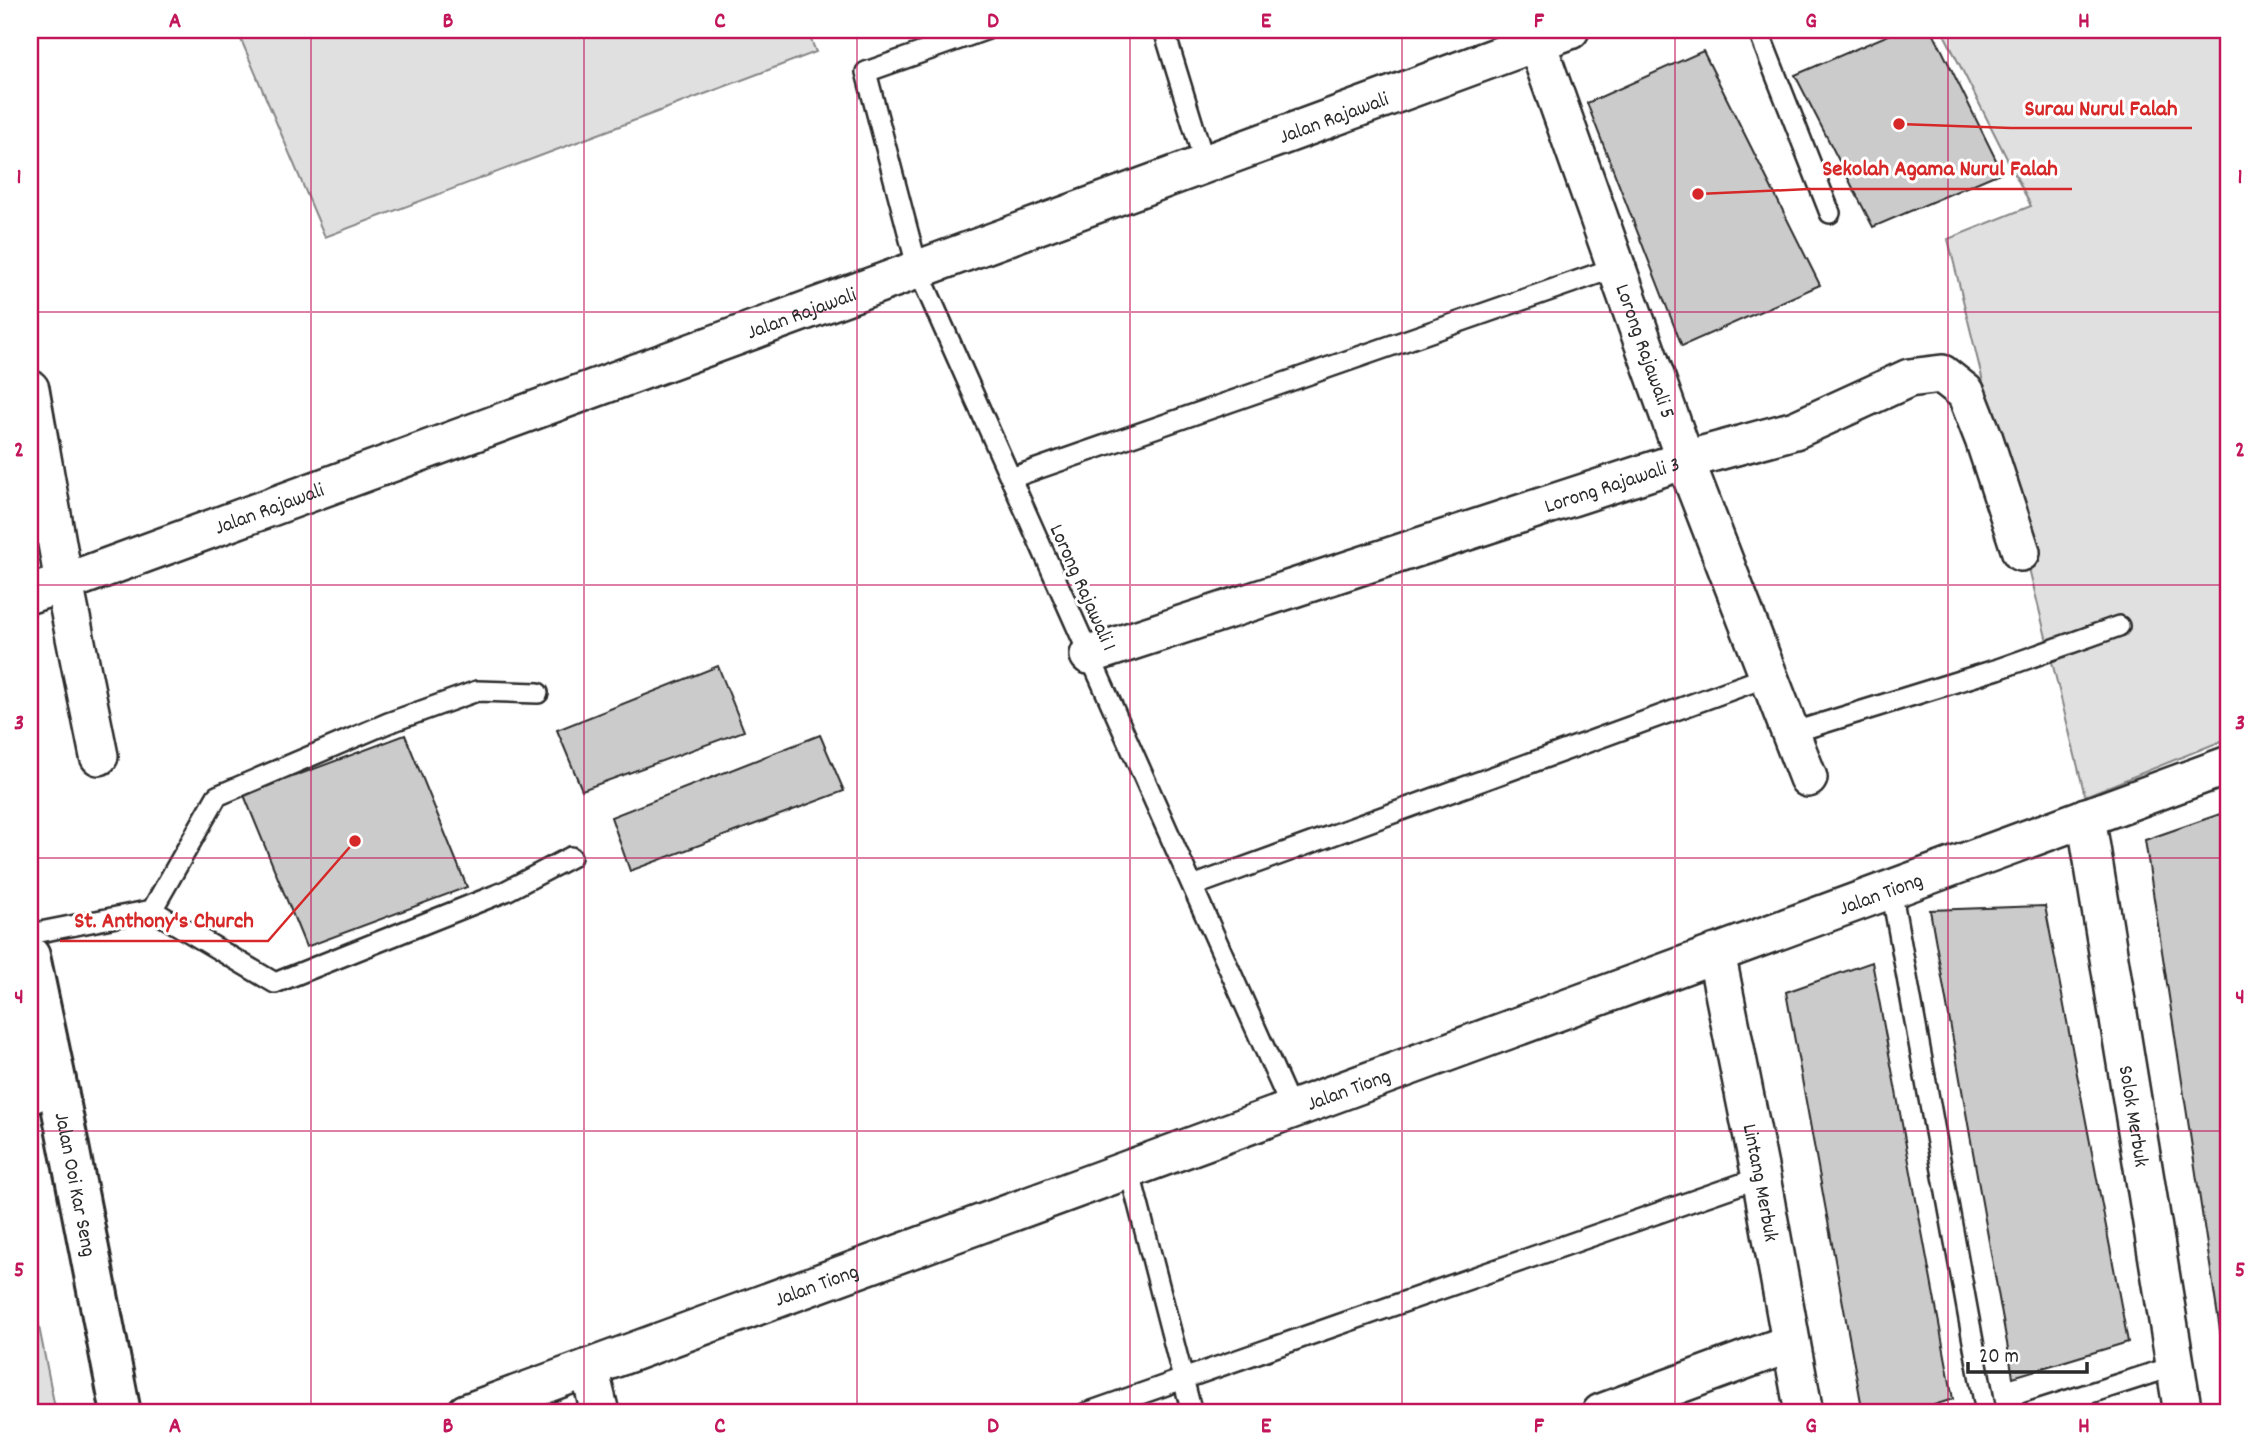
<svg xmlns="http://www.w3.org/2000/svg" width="2259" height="1443" font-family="Dekko,sans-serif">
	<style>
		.green { fill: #e0e0e0; stroke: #868686; stroke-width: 2 }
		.building { fill: #cbcbcb; stroke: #2b2b2b; stroke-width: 2 }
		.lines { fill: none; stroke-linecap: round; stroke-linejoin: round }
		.service-casing { stroke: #2b2b2b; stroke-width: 24 }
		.minor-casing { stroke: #2b2b2b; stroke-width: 42 }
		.secondary-casing { stroke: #2b2b2b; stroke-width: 44 }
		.service { stroke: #fff; stroke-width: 19 }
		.minor { stroke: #fff; stroke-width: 37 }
		.secondary { stroke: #fff; stroke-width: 38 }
		.grid { fill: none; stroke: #c2185b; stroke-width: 2; stroke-opacity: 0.55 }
		.labels { text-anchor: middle; stroke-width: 6; stroke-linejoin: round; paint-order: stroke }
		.street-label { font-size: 21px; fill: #2b2b2b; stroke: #fff }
		.leader { fill: none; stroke: #d62828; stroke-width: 2.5 }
		.callout-dot { fill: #d62828; stroke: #fff; stroke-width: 2.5 }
		.callout-label { font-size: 23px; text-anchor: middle; font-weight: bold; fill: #d62828; stroke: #fff; stroke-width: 6; stroke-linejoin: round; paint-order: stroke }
		.neatline { fill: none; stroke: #c2185b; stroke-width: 2.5 }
		.grid-label { font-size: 23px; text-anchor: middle; font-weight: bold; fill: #c2185b }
	</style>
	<rect width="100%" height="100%" fill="#fff"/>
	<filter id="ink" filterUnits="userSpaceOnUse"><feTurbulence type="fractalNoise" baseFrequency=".0143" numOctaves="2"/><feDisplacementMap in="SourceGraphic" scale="14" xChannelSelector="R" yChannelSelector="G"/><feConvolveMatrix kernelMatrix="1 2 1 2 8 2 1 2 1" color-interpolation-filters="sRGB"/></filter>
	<g filter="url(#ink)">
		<!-- green -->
		<path class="green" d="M237,30h570l9,22 -491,185z
			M1942,30h287v708l-144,58 -137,-557 83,-33z
			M30,1281l26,132h-26z"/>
		<!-- building -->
		<path class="building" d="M1900,30h32l70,142 -129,55 -78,-152z
			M1703,51l117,234 -138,61 -95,-243z
			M718,666l26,65 -162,59 -25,-60z
			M405,735l62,152 -161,60 -62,-152z
			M820,735l24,56 -214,80 -19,-54z
			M2229,811v578l-84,-549z
			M2045,906l83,436 -115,35 -83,-467z
			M1872,962l81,437 -44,14h-46l-77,-421z
			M2137,1408l1,5h-18z"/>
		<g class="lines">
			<!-- service casing -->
			<g class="service-casing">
				<path id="service" d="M985,30l-119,42 52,198 374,840
					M1164,30l41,134
					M1758,30l72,183
					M1011,478l606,-211
					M1791,733l207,-64 121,-43
					M1193,886l576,-210
					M1891,889l95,524
					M152,910l123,73 231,-92 65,-34
					M30,934l122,-24 65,-114 171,-73 89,-32 61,2
					M1129,1169l63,244
					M1086,1413l675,-236
					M2028,1413l147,-47"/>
			</g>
			<!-- minor casing -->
			<g class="minor-casing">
				<g id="minor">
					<path id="s1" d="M1536,41l149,419 123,318"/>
					<path d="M30,389l34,194 35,173"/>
					<path id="s2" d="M30,594l34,-11 1506,-553"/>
					<path id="s3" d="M1089,655l596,-195 110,-30 114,-52 33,-4 24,19 18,46 37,113"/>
					<path id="s4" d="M2086,817l97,596"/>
					<path id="s5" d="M1716,953l45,224 43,236"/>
					<path d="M30,1095l26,-15"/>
					<path d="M589,1368l11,45"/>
					<path id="s6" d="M466,1413l1763,-648"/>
					<path d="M1601,1413l190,-70"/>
				</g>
			</g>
			<!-- secondary casing -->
			<g class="secondary-casing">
				<g id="secondary">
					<path id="s7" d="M30,956l26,124 65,333"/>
				</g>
			</g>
			<!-- service -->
			<use href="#service" class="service"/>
			<!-- minor -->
			<use href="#minor" class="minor"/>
			<!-- secondary -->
			<use href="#secondary" class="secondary"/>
		</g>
	</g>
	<!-- grid -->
	<path class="grid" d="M311,30v1383M584,30v1383M857,30v1383M1130,30v1383M1402,30v1383M1675,30v1383M1948,30v1383M30,312h2199M30,585h2199M30,858h2199M30,1131h2199"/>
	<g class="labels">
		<!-- street labels -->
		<g class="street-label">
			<text dy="7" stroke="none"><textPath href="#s2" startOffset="1388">Jalan Rajawali</textPath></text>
			<text dy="7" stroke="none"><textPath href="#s2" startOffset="821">Jalan Rajawali</textPath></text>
			<text dy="7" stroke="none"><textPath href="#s1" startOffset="329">Lorong Rajawali 5</textPath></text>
			<text dy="7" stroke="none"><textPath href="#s3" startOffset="550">Lorong Rajawali 3</textPath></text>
			<text dy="7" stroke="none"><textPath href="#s2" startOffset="254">Jalan Rajawali</textPath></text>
			<text transform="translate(1084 587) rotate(66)" y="7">Lorong Rajawali 1</text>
			<text dy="7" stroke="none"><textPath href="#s6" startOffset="1507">Jalan Tiong</textPath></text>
			<text dy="7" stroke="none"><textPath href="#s6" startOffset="940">Jalan Tiong</textPath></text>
			<text dy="7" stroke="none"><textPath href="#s4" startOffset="303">Solok Merbuk</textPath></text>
			<text dy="7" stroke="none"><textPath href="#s5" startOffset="234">Lintang Merbuk</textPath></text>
			<text dy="7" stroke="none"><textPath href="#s7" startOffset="233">Jalan Ooi Kar Seng</textPath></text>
			<text dy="7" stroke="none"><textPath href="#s6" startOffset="373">Jalan Tiong</textPath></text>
		</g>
	</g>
	<!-- callouts -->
	<path class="leader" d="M1899 124L2011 128H2192M1698 194L1809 189H2072M355 841L268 941H60"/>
	<g class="callout-dot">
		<circle cx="1899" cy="124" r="7"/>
		<circle cx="1698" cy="194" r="7"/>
		<circle cx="355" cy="841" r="7"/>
	</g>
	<g class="callout-label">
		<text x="2101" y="115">Surau Nurul Falah</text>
		<text x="1940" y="175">Sekolah Agama Nurul Falah</text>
		<text x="164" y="927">St. Anthony's Church</text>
	</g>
	<!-- margin -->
	<rect width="2259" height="1443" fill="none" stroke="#fff" stroke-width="77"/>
	<!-- scale -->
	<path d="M1968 1362v10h119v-10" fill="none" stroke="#2b2b2b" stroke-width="3.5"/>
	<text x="1979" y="1362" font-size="21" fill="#2b2b2b" stroke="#ffffff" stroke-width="5" paint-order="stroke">20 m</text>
	<rect x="38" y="38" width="2182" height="1366" class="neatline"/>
	<g class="grid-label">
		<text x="175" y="27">A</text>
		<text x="448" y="27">B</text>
		<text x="720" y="27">C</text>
		<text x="993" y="27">D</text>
		<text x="1266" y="27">E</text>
		<text x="1539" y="27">F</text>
		<text x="1811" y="27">G</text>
		<text x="2084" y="27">H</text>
		<text x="19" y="183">1</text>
		<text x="2240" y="183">1</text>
		<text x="19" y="456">2</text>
		<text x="2240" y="456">2</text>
		<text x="19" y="729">3</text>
		<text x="2240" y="729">3</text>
		<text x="19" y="1003">4</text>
		<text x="2240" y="1003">4</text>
		<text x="19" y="1276">5</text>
		<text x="2240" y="1276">5</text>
		<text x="175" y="1432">A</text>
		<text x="448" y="1432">B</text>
		<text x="720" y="1432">C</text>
		<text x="993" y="1432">D</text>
		<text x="1266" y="1432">E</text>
		<text x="1539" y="1432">F</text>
		<text x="1811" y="1432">G</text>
		<text x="2084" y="1432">H</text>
	</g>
</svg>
